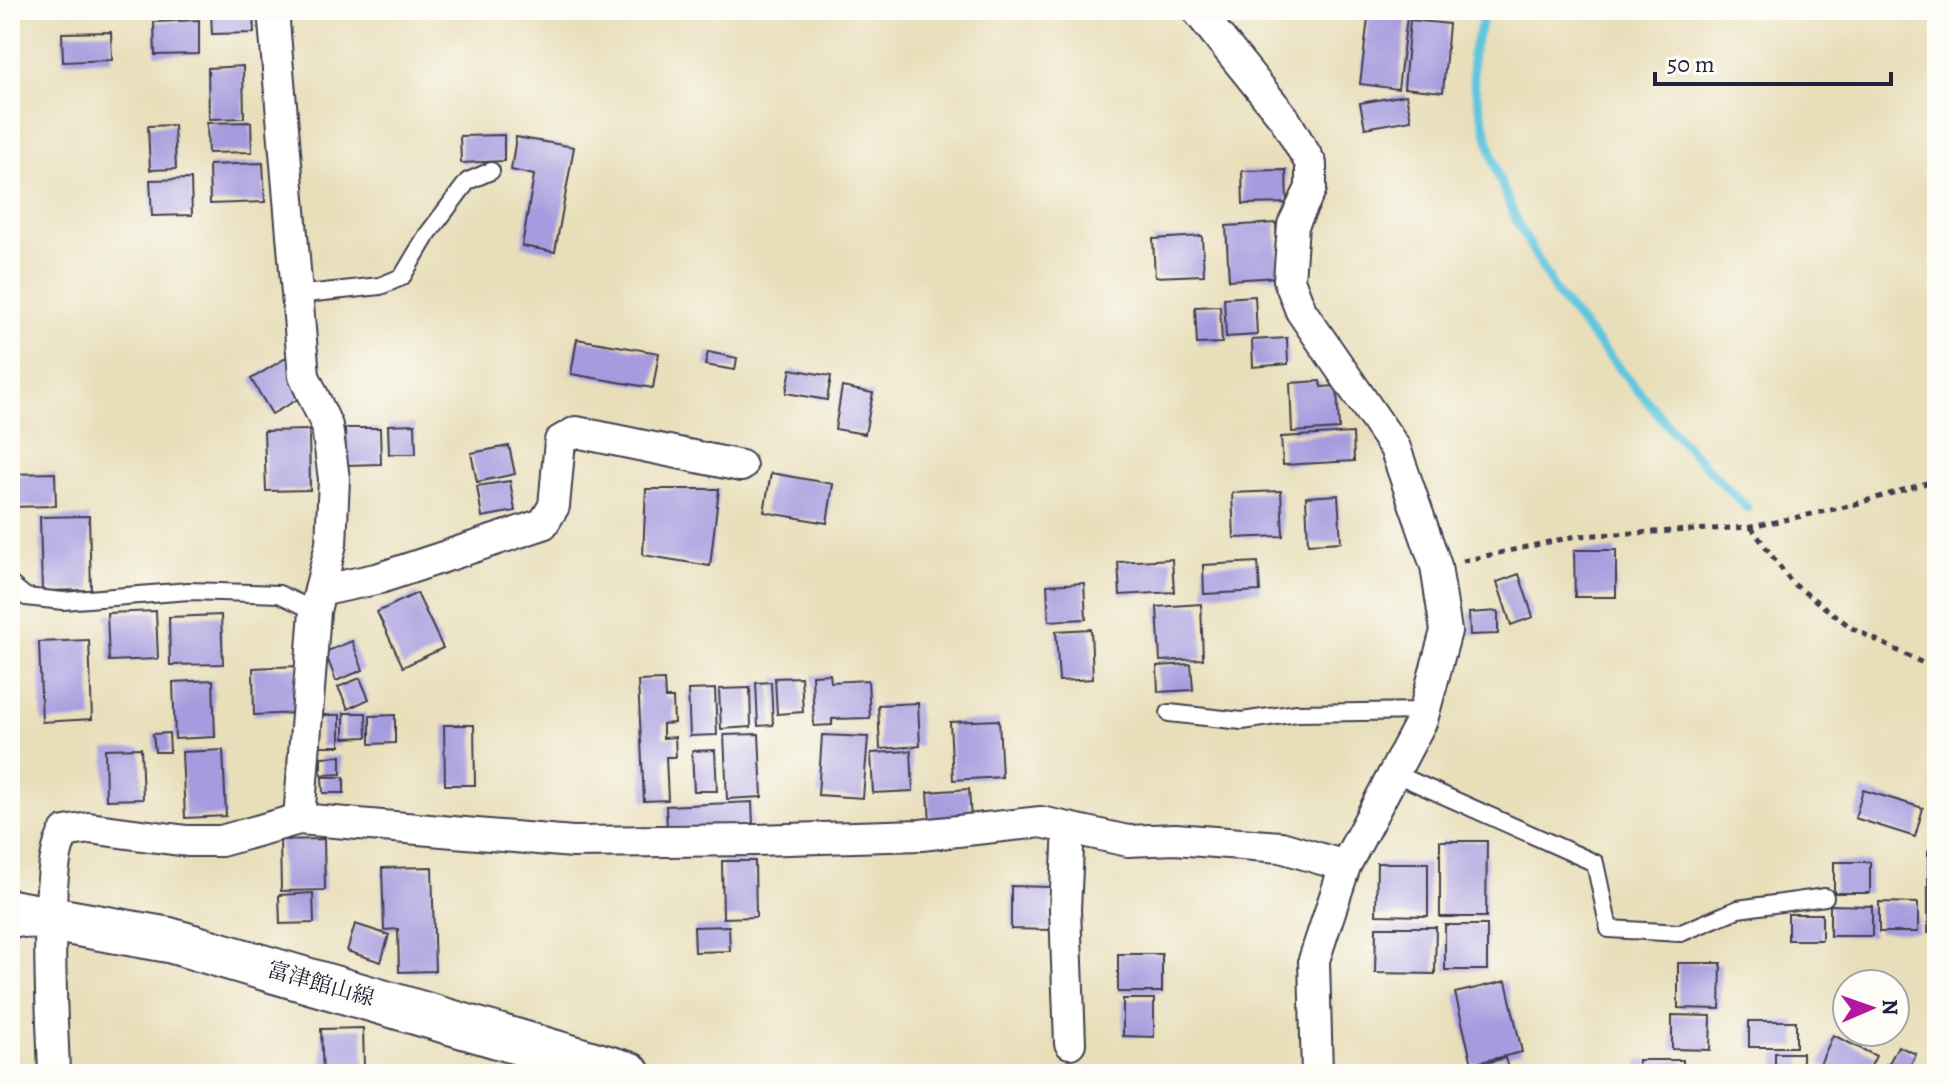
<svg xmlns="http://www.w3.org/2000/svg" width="1947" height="1084" font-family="Alegreya,'Noto Serif JP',serif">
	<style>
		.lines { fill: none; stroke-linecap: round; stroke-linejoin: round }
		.stream { stroke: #60c6de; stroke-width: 9 }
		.building { fill: #a69bde }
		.lane-casing { stroke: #403e4e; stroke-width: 20 }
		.street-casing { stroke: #403e4e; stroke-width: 34 }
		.primary-casing { stroke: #403e4e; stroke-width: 48 }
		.path { stroke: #403e4e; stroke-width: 5; stroke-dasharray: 6 6; stroke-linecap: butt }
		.lane { stroke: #fff; stroke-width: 16 }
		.street { stroke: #fff; stroke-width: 30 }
		.primary { stroke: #fff; stroke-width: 44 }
		.labels { text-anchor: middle; stroke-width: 7; stroke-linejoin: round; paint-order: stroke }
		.street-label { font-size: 22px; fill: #22223b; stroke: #fdfcf7 }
	</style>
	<rect width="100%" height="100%" fill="#fdfcf7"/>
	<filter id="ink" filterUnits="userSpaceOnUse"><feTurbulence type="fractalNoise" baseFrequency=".0125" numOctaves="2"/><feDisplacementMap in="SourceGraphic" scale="16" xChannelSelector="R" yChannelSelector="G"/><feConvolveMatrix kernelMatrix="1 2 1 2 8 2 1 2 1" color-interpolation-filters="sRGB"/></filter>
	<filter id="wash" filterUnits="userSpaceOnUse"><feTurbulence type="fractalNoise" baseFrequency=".006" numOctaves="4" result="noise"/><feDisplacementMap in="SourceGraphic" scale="32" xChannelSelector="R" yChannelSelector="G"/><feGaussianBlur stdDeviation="1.8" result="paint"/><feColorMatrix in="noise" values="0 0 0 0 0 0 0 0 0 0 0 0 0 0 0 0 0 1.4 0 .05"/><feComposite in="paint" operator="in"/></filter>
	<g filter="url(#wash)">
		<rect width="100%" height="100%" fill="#e8deb9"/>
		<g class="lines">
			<!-- stream -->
			<path class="stream" d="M1486,10l-14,44 2,31 23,88 19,47 42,76 124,146 65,66"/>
		</g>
		<g id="blocks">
			<!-- building -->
			<path class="building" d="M211,10h42l1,23 -42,1z
				M1369,10h39l-10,79 -38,-5z
				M1410,10h39l-1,7z
				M199,20v34l-44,1 -1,-33z
				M1410,20l39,4 -6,68 -39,-4z
				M111,32l1,28 -49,2 -1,-29z
				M243,66l1,52 -35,1 -1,-51z
				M1406,95l5,25 -46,8 -5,-25z
				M251,122l1,30 -44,1 -1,-30z
				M174,125l2,44 -26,1 -2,-44z
				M504,135v26l-43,2 -1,-27z
				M516,137l58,10 -19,105 -33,-6 12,-71 -23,-5z
				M263,163l2,39 -55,2 -1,-39z
				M1286,170l1,33 -44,1 -1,-33z
				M191,179l1,36 -40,1 -2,-36z
				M1276,223l3,54 -50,3 -3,-54z
				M1202,236l2,39 -49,2 -2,-38z
				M1255,296l2,39 -31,2 -2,-39z
				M1220,306l2,37 -25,1 -2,-37z
				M1287,338l1,26 -35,3 -1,-27z
				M577,339l82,14 -6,35 -82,-14z
				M708,352l29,6 -2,12 -30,-5z
				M286,358l21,36 -35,20 -21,-35z
				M791,369l40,7 -4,24 -41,-7z
				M1320,381l1,6 16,-1 2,43 -47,3 -2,-49z
				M842,387l31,6 -8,41 -30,-5z
				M415,424l1,30h-27l-1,-29z
				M345,428h35l1,36 -35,1z
				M309,430l1,60 -44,1 -2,-60z
				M1353,433l1,28 -71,4 -2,-28z
				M509,446l6,28 -38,8 -6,-29z
				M55,473l1,33 -46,1v-33z
				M771,473l62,11 -6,39 -63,-11z
				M510,481l5,30 -33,6 -5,-31z
				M646,489h73l-9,77 -67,-11z
				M1281,491l2,45 -49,2 -2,-45z
				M1338,495l3,47 -33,2 -2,-47z
				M89,516l2,74 -49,1 -2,-74z
				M1574,550h42v47h-41z
				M1172,559l2,33 -54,3 -2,-33z
				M1258,562l2,29 -56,3 -1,-29z
				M1519,574l14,43 -22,8 -14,-43z
				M1084,583l2,36 -37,2 -2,-36z
				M417,593l26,55 -40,19 -26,-55z
				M1201,604l2,55 -43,2 -3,-54z
				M156,611l2,48 -49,2 -2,-48z
				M1498,611v23l-28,1 -1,-22z
				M221,615l2,49 -53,1 -1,-48z
				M1091,629l2,50 -34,2 -3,-50z
				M89,640l3,79 -50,3 -3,-80z
				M352,641l11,29 -27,11 -11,-29z
				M1191,664l2,26 -35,2 -1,-26z
				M297,666l1,47 -44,2 -1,-47z
				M830,674l1,8 37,-2 2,38 -38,1v6l-18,1 -2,-51z
				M801,677l2,35 -26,2 -2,-36z
				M360,678l9,21 -21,10 -10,-22z
				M213,680l2,57 -40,2 -2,-57z
				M664,680l1,18h8l1,25 -11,1v14l12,-1 1,20h-10l2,43 -24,1 -6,-120z
				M771,682l2,43 -15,1 -2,-43z
				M750,688l1,39 -30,2 -2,-40z
				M715,689l2,46 -27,1 -2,-46z
				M918,703l2,43 -40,3 -2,-44z
				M344,713h22l1,24 -23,1z
				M321,715h19v31h-19z
				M395,715v28l-25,1v-28z
				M999,720l3,57 -49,3 -3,-58z
				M444,725h30l1,60h-30z
				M169,733l1,19h-15l-2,-18z
				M759,734l3,63 -35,2 -3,-64z
				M822,735l46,2 -5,61 -45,-3z
				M141,748l2,51 -37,1 -1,-51z
				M223,750l3,66 -41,2 -3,-66z
				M715,750l2,41h-23l-2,-40z
				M911,751l2,40 -40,2 -2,-40z
				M341,756v18l-20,1v-18z
				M322,777h22v16h-21z
				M969,789l2,31 -41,2 -2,-30z
				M1863,790l60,18 -8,29 -60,-19z
				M752,802l1,23 -86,3 -1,-22z
				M324,839l1,51 -44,1 -1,-51z
				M1440,841h47l-1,76h-46z
				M1928,851h9v82h-9z
				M722,861h33l1,56 -33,1z
				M1834,862h36v31h-36z
				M1377,863h51v53l-52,-1z
				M432,867l3,104 -36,1 -1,-43 -14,1 -2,-62z
				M1011,886l40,1 -1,43 -39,-1z
				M313,893l1,30 -34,1 -1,-29z
				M1879,902l39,1v29h-39z
				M1830,905l42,1v30h-42z
				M1788,914h34v26h-34z
				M355,924l34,11 -8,27 -34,-11z
				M1445,925h42v45h-42z
				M729,926l1,25 -35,1 -1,-25z
				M1376,927h60l-1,47 -60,-1z
				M1118,954h44v38h-44z
				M1678,963h43l-1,46 -42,-1z
				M1506,981l16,71 -50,12 -17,-71z
				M1123,999h31v38l-31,-1z
				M1672,1015l39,1 -1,34 -38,-1z
				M1749,1021h47v26h-47z
				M363,1028l1,38h9l1,8h-51l-2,-45z
				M1833,1035l43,21 -9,18h-25l-22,-10z
				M1898,1046l18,8 -9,18 -18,-9z
				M1775,1053h27v21h-27z
				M1505,1058l5,16h-62v-1z
				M1638,1060h45v14h-45z
				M1886,1064l16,7 -2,3h-19z"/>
		</g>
	</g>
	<g filter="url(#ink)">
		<use href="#blocks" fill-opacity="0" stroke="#403e4e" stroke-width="2"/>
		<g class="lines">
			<!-- lane casing -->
			<g class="lane-casing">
				<path id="lane" d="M296,295l84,-9 22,-9 25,-42 41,-54 23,-10
					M10,584l16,13 37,4 126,-10 90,3 36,17
					M1169,713l73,8 55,-8 128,-2
					M1396,774l199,89 14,66 72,4 57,-24 87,-12"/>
			</g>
			<!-- street casing -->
			<g class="street-casing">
				<path id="street" d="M273,10l31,366 23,50 7,53 -3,65 -16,67 -16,208
					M1197,10l87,108 27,46v24l-18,37 -4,55 12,31 94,137 41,118 10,65 -24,89 -77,146 -31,94 3,114
					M320,591l60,-13 163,-54 11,-18 6,-65 16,-9 165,34
					M1069,828l-4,81 5,134
					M54,1074c-1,-49 -13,-209 11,-242l24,-4 98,13h34l78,-22 274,23 182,-2 166,-5 120,-13 87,19 47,-2 106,8 64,19"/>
			</g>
			<!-- primary casing -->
			<g class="primary-casing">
				<path id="primary" d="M10,912l159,28 459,134"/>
			</g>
			<!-- path -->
			<path class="path" d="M1751,527l40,55 61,46 85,42
				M1463,561l113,-25 175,-9 94,-20 92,-27"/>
			<!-- lane -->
			<use href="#lane" class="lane"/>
			<!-- street -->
			<use href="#street" class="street"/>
			<!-- primary -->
			<use href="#primary" class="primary"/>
		</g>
	</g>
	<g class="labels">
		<!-- street labels -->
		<g class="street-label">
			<text transform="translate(321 983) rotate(16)" y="8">富津館山線</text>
		</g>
	</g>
	<!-- margin -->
	<rect width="1947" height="1084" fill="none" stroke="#fdfcf7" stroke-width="40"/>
	<!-- north arrow -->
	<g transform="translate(1871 1008) rotate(88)"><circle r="38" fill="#fdfcf7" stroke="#a5a5ac" stroke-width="2"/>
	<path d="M0-6L14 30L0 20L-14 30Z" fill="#b5179e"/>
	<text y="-12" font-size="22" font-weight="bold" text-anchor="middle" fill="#22223b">N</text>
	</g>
	<!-- scale -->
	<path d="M1655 72v12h236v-12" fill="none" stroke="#22223b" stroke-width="4"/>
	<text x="1667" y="72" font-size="24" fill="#22223b" stroke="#fdfcf7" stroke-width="6" paint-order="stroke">50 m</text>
</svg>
